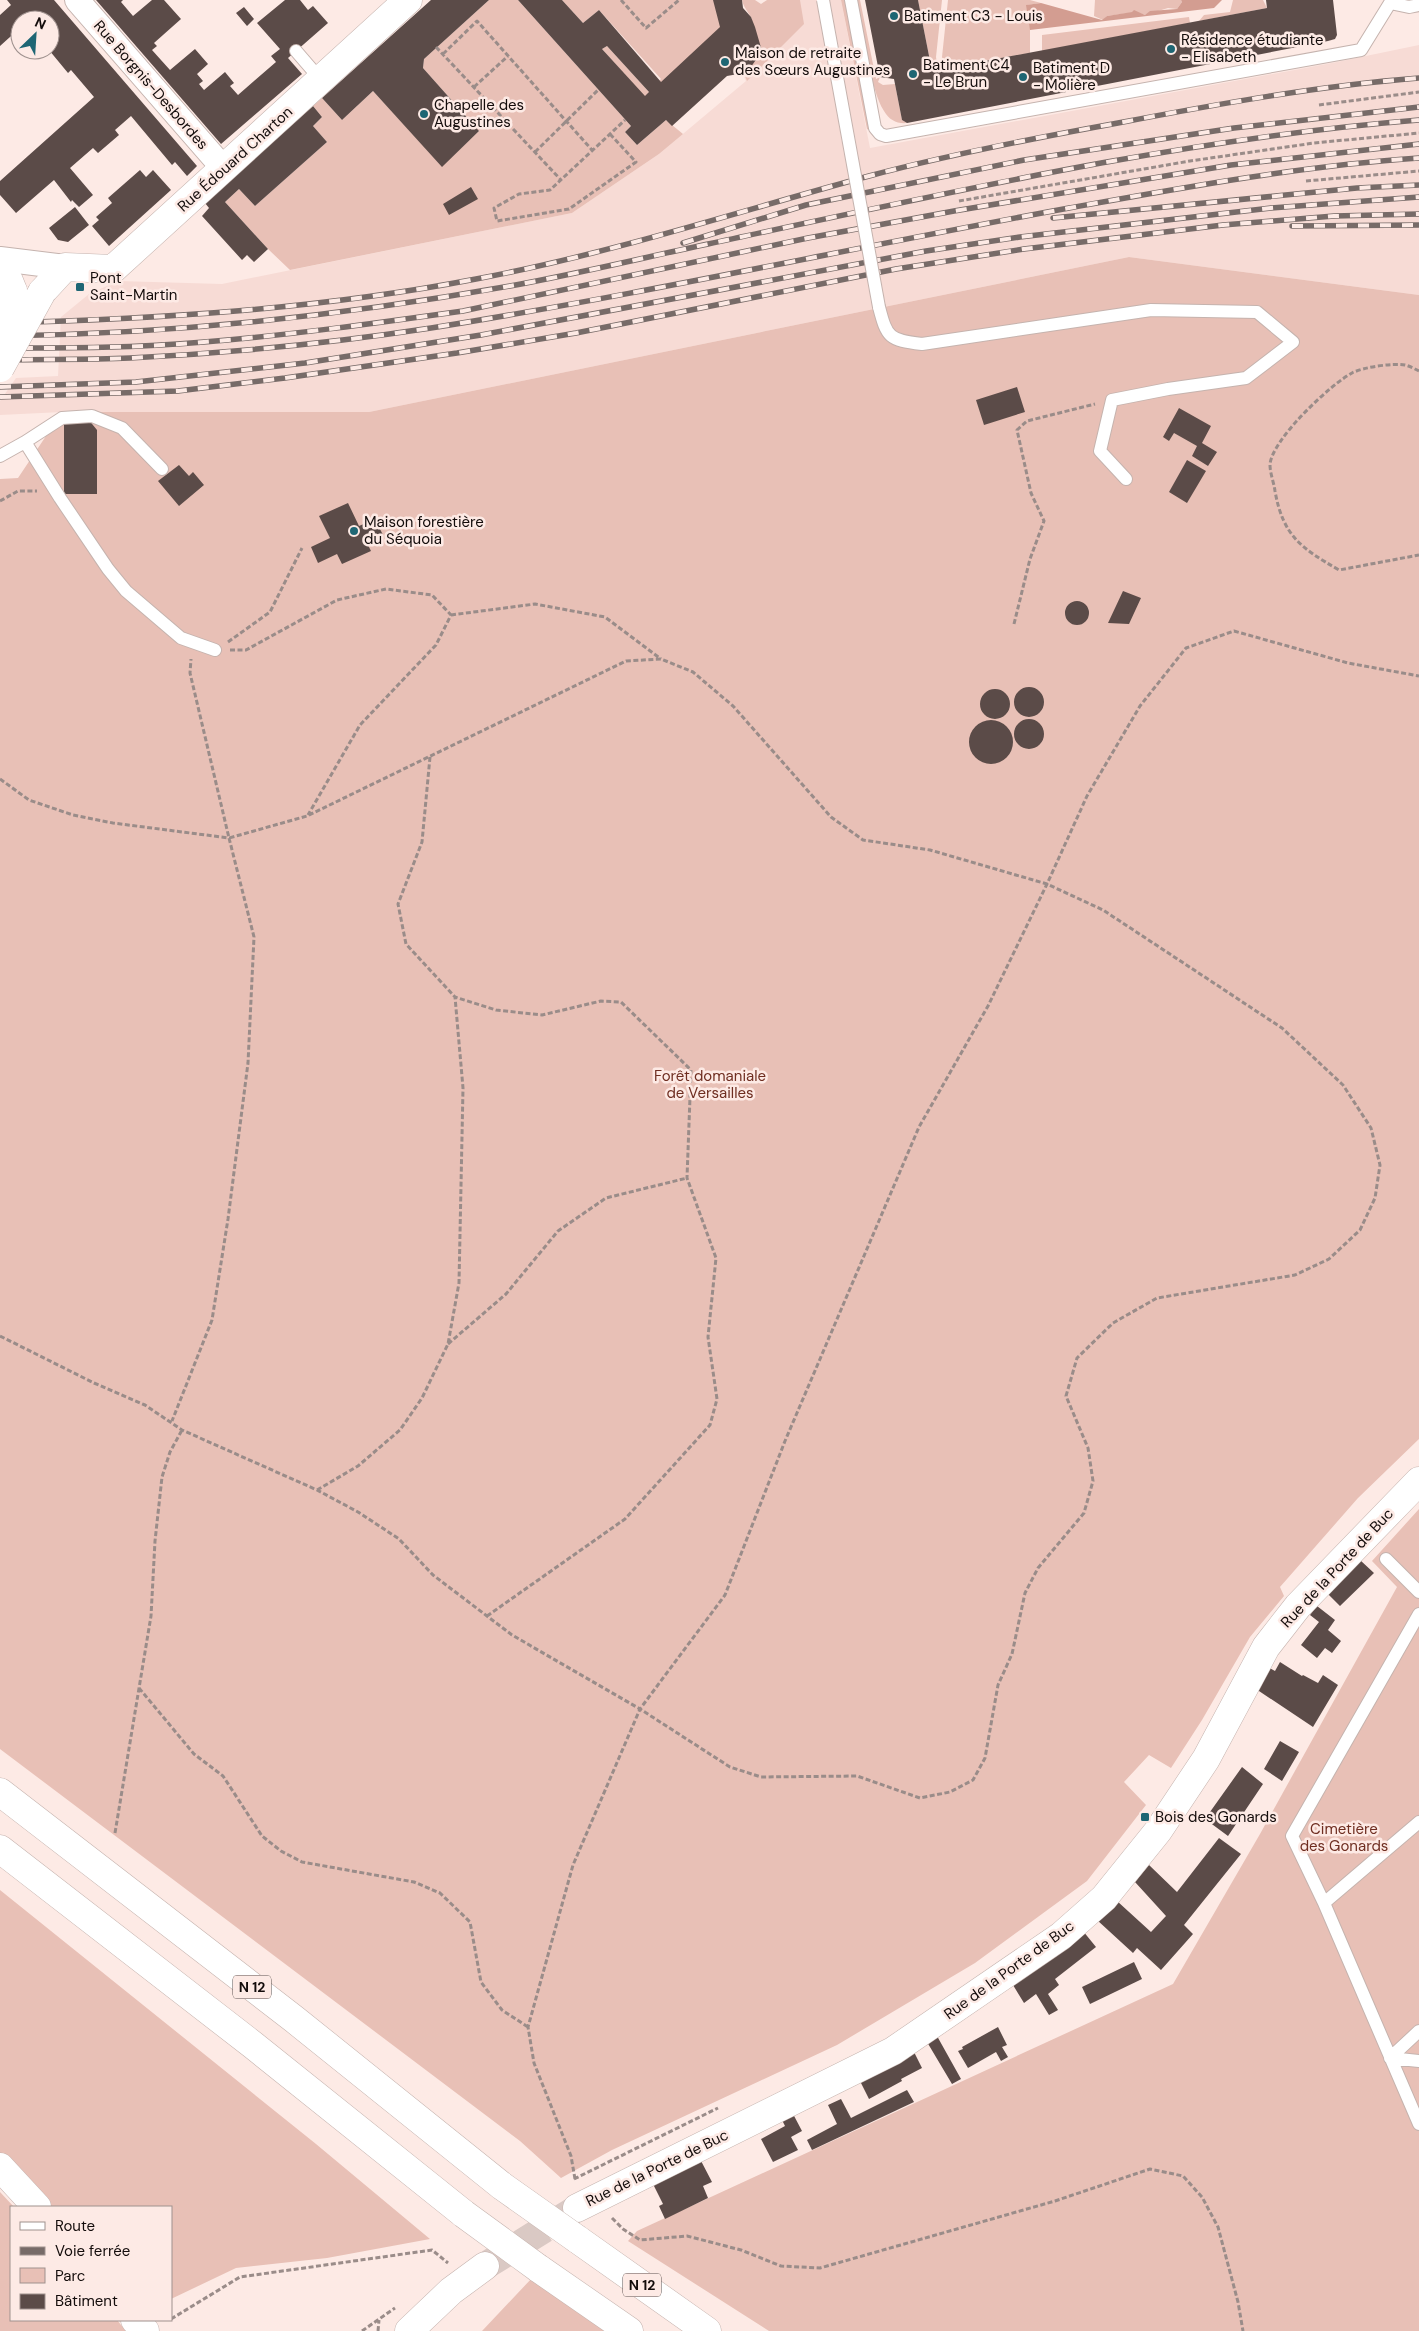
<svg xmlns="http://www.w3.org/2000/svg" width="1419" height="2331" font-family="'DM Sans',sans-serif">
	<style>
		.built { fill: #f7dbd5 }
		.green { fill: #e8c0b6 }
		.water { fill: #d39d91 }
		.building { fill: #5b4b48; fill-rule: evenodd }
		.lines { fill: none; stroke-linecap: round; stroke-linejoin: round }
		.secondary-tunnel { stroke: #dac9c4; stroke-width: 28; stroke-dasharray: 28 14; stroke-linecap: butt }
		.service-casing { stroke: #c5b3ae; stroke-width: 14 }
		.minor-casing { stroke: #c5b3ae; stroke-width: 26 }
		.tertiary-casing { stroke: #c5b3ae; stroke-width: 29 }
		.secondary-casing { stroke: #c5b3ae; stroke-width: 29 }
		.trunk-casing { stroke: #c5b3ae; stroke-width: 29 }
		.path { stroke: #9a8c89; stroke-width: 3; stroke-dasharray: 5 2.5; stroke-linecap: butt }
		.service { stroke: #fff; stroke-width: 12 }
		.minor { stroke: #fff; stroke-width: 24 }
		.tertiary { stroke: #fff; stroke-width: 28 }
		.secondary { stroke: #fff; stroke-width: 28 }
		.trunk { stroke: #fff; stroke-width: 28 }
		.rail-casing { stroke: #776b68; stroke-width: 5.5 }
		.rail { stroke: #fdeae5; stroke-width: 4; stroke-dasharray: 11; stroke-linecap: butt }
		.service-bridge-casing { stroke: #c5b3ae; stroke-width: 14; stroke-linecap: butt }
		.tertiary-bridge-casing { stroke: #c5b3ae; stroke-width: 29; stroke-linecap: butt }
		.trunk-bridge-casing { stroke: #c5b3ae; stroke-width: 29; stroke-linecap: butt }
		.service-bridge { stroke: #fff; stroke-width: 12 }
		.tertiary-bridge { stroke: #fff; stroke-width: 28 }
		.trunk-bridge { stroke: #fff; stroke-width: 28 }
		.poi-dot { fill: #1e6674; stroke: #fdeae5; stroke-width: 2 }
		.labels { text-anchor: middle; stroke-width: 5; stroke-linejoin: round; paint-order: stroke }
		.shield { fill: #fdeae5; stroke: #594f4c; stroke-width: 1 }
		.shield-label { font-size: 14px; font-weight: bold; fill: #130c0b }
		.poi-label { font-size: 15px; fill: #130c0b; stroke: #fdeae5; text-anchor: start }
		.street-label { font-size: 15px; fill: #130c0b; stroke: #fdeae5 }
		.park-label { font-size: 15px; fill: #6f2e21; stroke: #fdeae5 }
	</style>
	<rect width="100%" height="100%" fill="#fdeae5"/>
	<!-- built -->
	<path class="built" d="M775,0h66l29,148 462,-85 87,-18v250l-290,-38 -760,155h-307l-62,3v-14l16,-23 42,-2 3,-59 28,-23 29,-13 104,3 350,-71 87,-59 87,-73 -2,-4 18,-26z"/>
	<!-- green -->
	<path class="green" d="M489,0h29l113,126 -6,6 12,13 29,-25 17,14 -24,20 -87,59 -282,57 -22,-21 -43,-47 14,-13 16,17 72,-64 -14,-16 9,-9 -9,-11 9,-8 20,22 31,-29 69,75 37,-35 -56,-63 1,-9z
		M562,0h158l9,36 -78,68 -49,-55 5,-3 42,46 12,-13 -62,-69 -16,13z
		M742,0h13l6,4 6,-4h33l4,24 -57,57 -2,-5c2,-14 10,-38 8,-51 -1,-11 -9,-15 -11,-25z
		M841,0h4l24,130 -2,-1z
		M857,0h3l16,79 4,-2 -2,5 5,3 12,-1 7,36 5,3c-10,1 -18,-3 -23,-12 -14,-21 -21,-84 -27,-111z
		M918,0h24l-6,57 2,13 -6,1z
		M948,0h82l11,3 -14,2 3,22v26l-85,15 -3,-11z
		M1095,0h86l1,2 -5,7 -9,-1 -23,7 -9,-3 -29,4 -4,4 -9,-4z
		M1233,0h30l4,8 -68,13 5,-6 26,-3z
		M1189,17l1,6 -148,28v-16z
		M1129,257l290,38v1144l-61,59 -78,89 4,9 -34,41 -48,83 -31,48 -22,-13 -25,27 22,23 -59,76 -112,82 -138,82 -225,105 -51,28 -41,-37 -520,-392v-1270l18,-1 44,-66h307z
		M1419,1509v822h-650l-141,-90 9,-10 536,-247 87,-150 137,-247 -25,-26z
		M0,1890l316,254 114,95 -103,19 -91,10 -65,31v-92h-124l-47,-53z
		M0,2192l14,15h-3v113h106l9,11h-126z
		M532,2278l73,53h-123z"/>
	<!-- water -->
	<path class="water" d="M1181,0h41l-8,8 -184,22 -4,-25 15,-2 61,17 5,-4 25,-4 2,-2 11,5 5,-4 27,-2 5,-7z"/>
	<!-- building -->
	<path class="building" d="M7,0h47l143,166 -10,10 -12,-14 -3,3 -41,-49 -16,14 4,5 -21,18 -5,-5 -23,20 23,27 -14,12 -7,-7 -1,2 -17,-22 -38,33 -16,-18v-14l94,-84 -23,-27 -3,3 -19,-23 3,-3 -2,-27h-30v8l-20,18v-31l11,-10z
		M96,0h27l-2,2 12,14 19,-16h12l17,19 -27,24 3,3 -5,4 18,20 25,-21 13,15 -11,10 6,7 -4,3 5,6 21,-18 9,11 -4,3 8,9 38,-33 -5,-6 9,-7 -23,-26 28,-23h15l8,10 5,-4 15,17 -40,35 14,16 -81,70z
		M431,0h58l-65,59 -1,9 56,63 -37,36 -69,-76 -31,29 -20,-22z
		M518,0h44l21,23 16,-13 62,72 59,-55 -7,-27h29l1,8 8,9 4,10 7,24 -18,26 -6,-3 -11,2 -55,50 -6,-6 -29,25 -12,-13 6,-6zM607,46l42,46 -4,4 -43,-47z
		M865,0h53l14,71 335,-63 -1,-8h67l4,35 -2,4 -7,2 -421,82 -5,-3 -8,-41 -14,-2z
		M244,7l10,12 -7,7 -11,-13z
		M313,106l9,11 -9,9 14,16 -72,64 -16,-17 -14,13 43,47 -14,13 -7,-7 -5,5 -40,-44 7,-8 -4,-5z
		M140,170l6,7 7,-7 18,20 -62,56 -17,-20 7,-6 -3,-3 16,-14 -4,-5z
		M471,187l7,12 -29,16 -6,-11z
		M75,207l14,18 -21,17 -10,-2 -9,-12z
		M1017,387l8,25 -41,13 -8,-25z
		M1179,408l32,18 -9,17 15,9 -9,14 -16,-10 5,-10 -23,-13 -5,8 -6,-4z
		M88,419l9,11v64h-33v-73z
		M1187,460l19,11 -19,32 -18,-11z
		M179,465l10,11 4,-4 11,13 -25,21 -21,-25z
		M348,503l11,23 16,-7 8,16 -16,8 4,8 -29,13 -5,-10 -19,9 -7,-16 19,-9 -11,-22z
		M1123,591l18,7 -12,26 -21,-1z
		M1065 613a12 12 0 1 1 24 0a12 12 0 1 1-24 0Z
		M1014 702a15 15 0 1 1 30 0a15 15 0 1 1-30 0Z
		M980 704a15 15 0 1 1 30 0a15 15 0 1 1-30 0Z
		M1014 734a15 15 0 1 1 30 0a15 15 0 1 1-30 0Z
		M969 742a22 22 0 1 1 44 0a22 22 0 1 1-44 0Z
		M1360,1560l14,13 -34,33 -13,-13z
		M1317,1606l18,14 -7,10 13,11 -9,12 -7,-5 -8,10 -16,-13 18,-23 -9,-7z
		M1280,1662l22,14 1,-1 15,8 5,-8 15,10 -25,42 -60,-40 13,-21 9,5z
		M1280,1741l19,11 -17,29 -18,-12z
		M1242,1767l21,17 -35,52 -23,-17z
		M1219,1838l22,16 -57,71 9,9 -32,36 -24,-22 -4,5 -36,-33 20,-19 34,31 15,-16 -31,-34 14,-17 28,27z
		M1083,1931l13,16 -41,32 4,6 -11,9 10,16 -9,5 -13,-21 -12,9 -11,-18z
		M1134,1962l8,17 -52,25 -8,-17z
		M998,2027l9,18 -5,2 6,10 -7,4 -5,-9 -28,16 -10,-17 5,-2 -1,-2z
		M937,2036l24,43 -9,5 -25,-42z
		M913,2050l9,18 -21,11 1,2 -33,18 -10,-20z
		M907,2090l7,12 -102,48 -5,-10 30,-16 -9,-19 13,-6 10,19z
		M792,2112l10,19 -11,6 7,13 -25,12 -12,-23 24,-13 -4,-8z
		M699,2157l13,25 -9,4 5,12 -43,21 -6,-13 4,-2 -12,-24z"/>
	<g class="lines">
		<!-- secondary-tunnel -->
		<path class="secondary-tunnel" d="M485,2266l88,-55"/>
		<!-- service casing -->
		<g class="service-casing">
			<path id="service" d="M851,0l24,128 5,6 6,2 475,-86 29,-47
				M1390,3l19,4 10,-2
				M296,51l25,29
				M879,307c8,31 10,33 43,37l229,-34 106,2 36,30 -47,36 -78,11 -56,11 -12,51 26,28
				M25,442l37,-24 30,-2 30,12 40,41
				M0,456l25,-14 35,56 48,71 18,22 55,47 34,12
				M1386,1559l33,33
				M1419,1614l-127,222 32,67 95,221
				M1324,1903l95,-81
				M1390,2058l29,-27
				M1390,2058l29,3"/>
		</g>
		<!-- minor casing -->
		<g class="minor-casing">
			<path id="minor" d="M77,0l147,169
				M0,259l65,8"/>
		</g>
		<!-- tertiary casing -->
		<g class="tertiary-casing">
			<path id="tertiary" d="M0,266l9,15 4,10
				M42,292l23,-25 48,2 295,-269"/>
		</g>
		<!-- secondary casing -->
		<g class="secondary-casing">
			<path id="secondary" d="M0,2167l37,40
				M577,2208l316,-157 168,-115 43,-38 54,-67 48,-72 60,-112 32,-41 121,-125
				M135,2320l10,11
				M409,2331l42,-40 34,-25"/>
		</g>
		<!-- trunk casing -->
		<g class="trunk-casing">
			<path id="trunk" d="M0,1792l294,227 208,167
				M0,1849l253,196 211,169
				M577,2239l130,92
				M538,2268l91,63"/>
		</g>
		<!-- path -->
		<path class="path" d="M621,0l25,28 33,-28
			M436,47l125,133
			M443,54l34,-33 115,129
			M474,87l34,-31
			M1319,105l100,-13
			M610,134l26,28 -67,47 -72,12 -3,-13 25,-14 31,-4 75,-70
			M535,152l63,-62
			M1306,181l113,-10
			M959,201l231,-40 124,-18 105,-10
			M1419,371c-4,-2 -9,-5 -14,-6 -12,-2 -42,2 -53,8 -21,11 -81,67 -82,92 0,8 4,18 5,26 8,45 26,57 64,79l80,-15
			M0,501l18,-10h19
			M451,615l84,-11 70,13 56,42
			M1014,624l16,-65 14,-38 -13,-28 -14,-63 10,-9 68,-17
			M228,642l42,-30 32,-64
			M230,650h16l91,-50 49,-11 46,6 19,20 -15,30 -76,80 -52,90
			M430,757l-8,85 -24,62 8,40 49,53 41,13 46,5 59,-14 20,1 70,68 -4,108 29,80 -8,79 9,62 -7,26 -85,94 -138,97
			M0,779l29,21 44,15 40,8 116,15 25,99 -6,126 -20,156 -16,101 -40,101
			M0,1336l94,47 51,22 37,25 135,60 41,22 41,27 34,36 79,60 128,74 90,58 31,10 96,-1 63,22 30,-6 23,-12 12,-22 13,-73 14,-31 13,-61 13,-25 46,-55 9,-32 -5,-33 -22,-52 11,-38 36,-35 44,-25 138,-23 34,-16 31,-29 15,-32 5,-33 -9,-37 -28,-43 -61,-57 -179,-118 -56,-26 -117,-34 -67,-10 -32,-23 -98,-111 -40,-34 -32,-13 -35,2 -319,155 -78,22 -39,-165 1,-14
			M448,1344l58,-50 52,-63 48,-33 81,-20
			M317,1490l41,-24 42,-36 22,-32 26,-54 11,-61 4,-195 -8,-91
			M139,1688l55,66 29,22 39,60 19,15 21,11 112,20 26,11 30,29 11,60 21,28 26,17
			M115,1833l36,-217 4,-75 7,-64 8,-25 12,-22
			M574,2179l144,-71
			M575,2179l-4,-23 -37,-93 -6,-36 45,-162 67,-156 85,-114 60,-154 134,-314 69,-121 59,-122 40,-88 53,-90 46,-58 48,-17 114,32 71,13
			M612,2218l11,11 17,11 47,-4 54,14 40,16 39,2 235,-67 95,-32 33,7 19,21 16,30 20,75 5,29
			M171,2319l69,-42 192,-27 16,13
			M362,2331l33,-23
			M378,2331l1,-11"/>
		<!-- service -->
		<use href="#service" class="service"/>
		<!-- minor -->
		<use href="#minor" class="minor"/>
		<!-- tertiary -->
		<use href="#tertiary" class="tertiary"/>
		<!-- secondary -->
		<use href="#secondary" class="secondary"/>
		<!-- trunk -->
		<use href="#trunk" class="trunk"/>
		<!-- rail casing -->
		<g class="rail-casing">
			<path id="rail" d="M1053,218l304,-30 62,-3
				M1292,226l127,-1
				M683,243l123,-38 218,-45 210,-32 185,-21
				M0,323c159,-4 320,-14 476,-44 134,-25 263,-68 393,-103 82,-22 166,-38 249,-53 100,-19 199,-37 301,-45
				M0,336c171,-2 341,-20 510,-50 66,-12 132,-28 198,-42 235,-50 471,-105 711,-124
				M0,348c68,0 137,0 204,-6 87,-7 173,-19 259,-31l345,-73 146,-27 277,-46 188,-21
				M0,360c43,-1 87,0 130,-2 100,-5 202,-15 301,-30 214,-34 425,-81 638,-120 117,-21 232,-42 350,-50
				M0,387l136,-5 169,-19 176,-28 445,-84 94,-14 251,-29 148,-11
				M0,397l178,-6 107,-13 172,-25 119,-20 320,-64 128,-20 199,-24 111,-9 85,-2"/>
		</g>
		<!-- rail -->
		<use href="#rail" class="rail"/>
		<!-- service-bridge casing -->
		<g class="service-bridge-casing">
			<path id="service-bridge" d="M823,0l56,307"/>
		</g>
		<!-- tertiary-bridge casing -->
		<g class="tertiary-bridge-casing">
			<path id="tertiary-bridge" d="M0,330l9,-16 4,-23
				M0,368l42,-76"/>
		</g>
		<!-- trunk-bridge casing -->
		<g class="trunk-bridge-casing">
			<path id="trunk-bridge" d="M502,2186l75,53
				M464,2214l74,54"/>
		</g>
		<!-- service-bridge -->
		<use href="#service-bridge" class="service-bridge"/>
		<!-- tertiary-bridge -->
		<use href="#tertiary-bridge" class="tertiary-bridge"/>
		<!-- trunk-bridge -->
		<use href="#trunk-bridge" class="trunk-bridge"/>
	</g>
	<!-- markers -->
	<g class="poi-dot">
		<circle cx="894" cy="16" r="5"/>
		<circle cx="1171" cy="49" r="5"/>
		<circle cx="725" cy="62" r="5"/>
		<circle cx="913" cy="74" r="5"/>
		<circle cx="1023" cy="77" r="5"/>
		<circle cx="424" cy="114" r="5"/>
		<rect x="75" y="282" width="10" height="10" rx="2.5"/>
		<circle cx="354" cy="531" r="5"/>
		<rect x="1140" y="1812" width="10" height="10" rx="2.5"/>
	</g>
	<g class="labels">
		<!-- shield labels -->
		<g class="shield">
			<rect x="233" y="1975.5" width="38" height="23" rx="4"/>
			<rect x="623" y="2273.5" width="38" height="23" rx="4"/>
		</g>
		<g class="shield-label">
			<text x="252" y="1992">N 12</text>
			<text x="642" y="2290">N 12</text>
		</g>
		<!-- poi labels -->
		<g class="poi-label">
			<text x="904" y="21">Batiment C3 - Louis</text>
			<text x="1181" y="45">Résidence étudiante<tspan x="1181" dy="17">- Elisabeth</tspan></text>
			<text x="735" y="58">Maison de retraite<tspan x="735" dy="17">des Sœurs Augustines</tspan></text>
			<text x="923" y="70">Batiment C4<tspan x="923" dy="17">- Le Brun</tspan></text>
			<text x="1033" y="73">Batiment D<tspan x="1033" dy="17">- Molière</tspan></text>
			<text x="434" y="110">Chapelle des<tspan x="434" dy="17">Augustines</tspan></text>
			<text x="90" y="283">Pont<tspan x="90" dy="17">Saint-Martin</tspan></text>
			<text x="364" y="527">Maison forestière<tspan x="364" dy="17">du Séquoia</tspan></text>
			<text x="1155" y="1822">Bois des Gonards</text>
		</g>
		<!-- street labels -->
		<g class="street-label">
			<text transform="translate(151 85) rotate(49)" y="5">Rue Borgnis-Desbordes</text>
			<text transform="translate(235 159) rotate(-42)" y="5">Rue Édouard Charton</text>
			<text transform="translate(1337 1568) rotate(-47)" y="5">Rue de la Porte de Buc</text>
			<text transform="translate(1009 1970) rotate(-36)" y="5">Rue de la Porte de Buc</text>
			<text transform="translate(657 2168) rotate(-26)" y="5">Rue de la Porte de Buc</text>
		</g>
		<!-- park labels -->
		<g class="park-label">
			<text x="710" y="1081">Forêt domaniale<tspan x="710" dy="17">de Versailles</tspan></text>
			<text x="1344" y="1834">Cimetière<tspan x="1344" dy="17">des Gonards</tspan></text>
		</g>
	</g>
	<!-- legend -->
	<rect x="10" y="2206" width="162" height="115" fill="#fdeae5" stroke="#9f918e"/>
	<rect x="20" y="2222" width="25" height="8" fill="#ffffff" stroke="#9f918e"/>
	<text x="55" y="2231" font-size="15" fill="#130c0b">Route</text>
	<rect x="20" y="2247" width="25" height="8" fill="#776b68" stroke="#9f918e"/>
	<text x="55" y="2256" font-size="15" fill="#130c0b">Voie ferrée</text>
	<rect x="20" y="2268" width="25" height="15" fill="#e8c0b6" stroke="#9f918e"/>
	<text x="55" y="2281" font-size="15" fill="#130c0b">Parc</text>
	<rect x="20" y="2294" width="25" height="15" fill="#5b4b48" stroke="#9f918e"/>
	<text x="55" y="2306" font-size="15" fill="#130c0b">Bâtiment</text>
	<!-- north arrow -->
	<g transform="translate(35 35) rotate(25)"><circle r="24" fill="#fdeae5" stroke="#9f918e"/>
	<path d="M0-4L9 19L0 12L-9 19Z" fill="#1e6674"/>
	<text y="-8" font-size="14" font-weight="bold" text-anchor="middle" fill="#130c0b">N</text>
	</g>
</svg>
